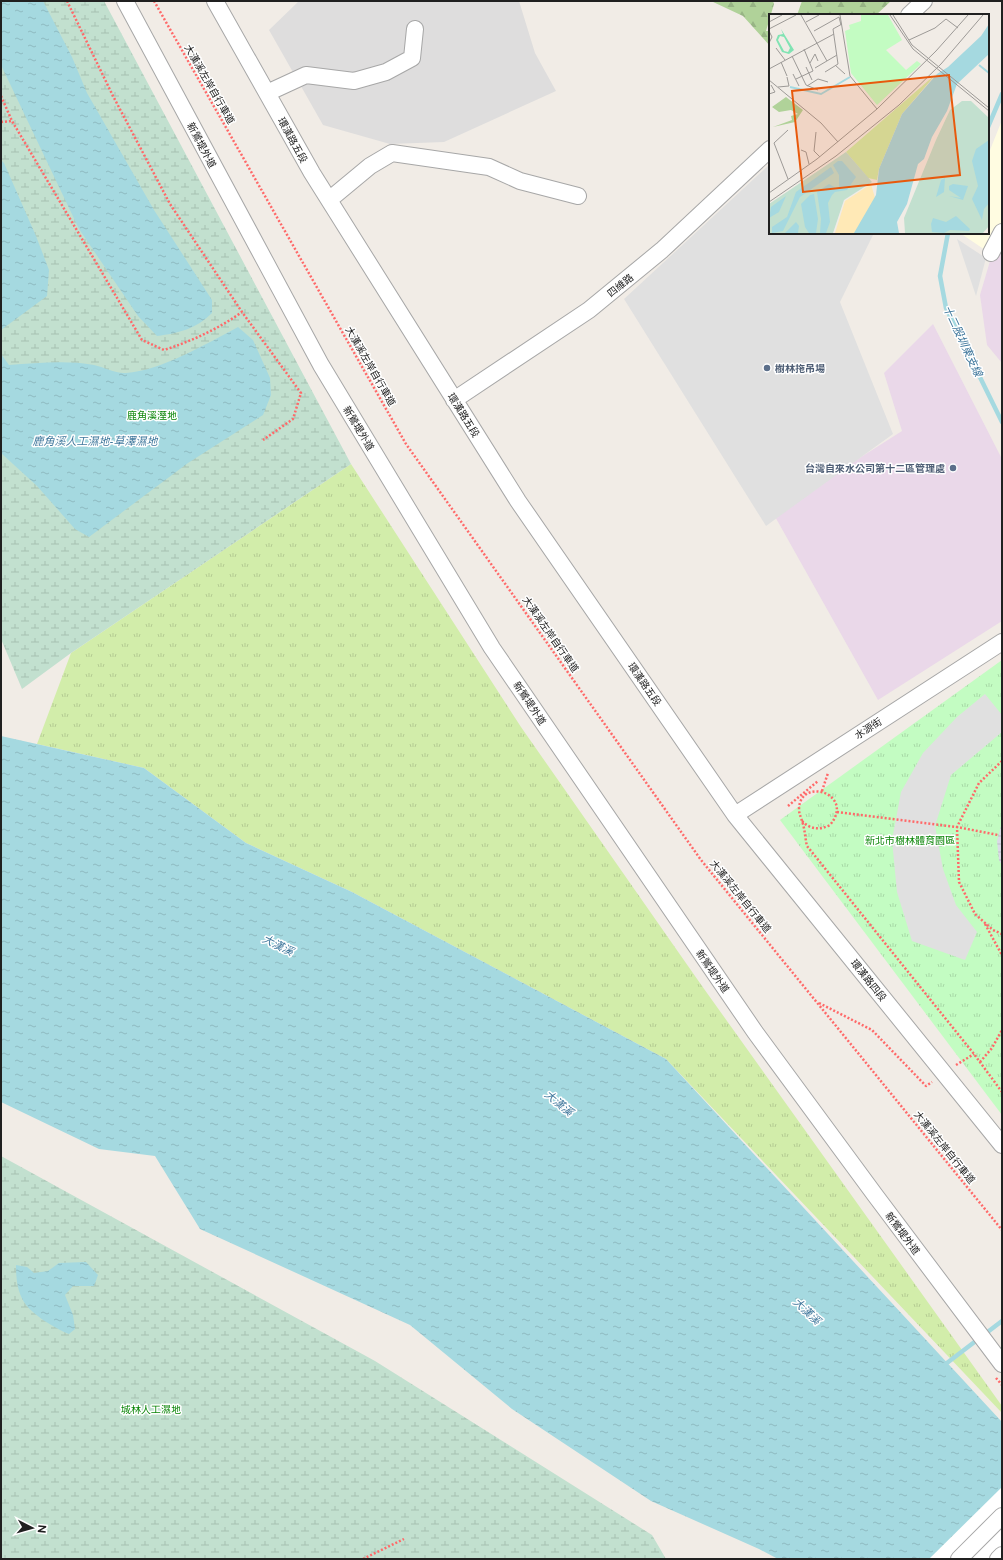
<svg xmlns="http://www.w3.org/2000/svg" width="1003" height="1560" font-family="'Public Sans','Noto Sans TC',sans-serif">
	<style>
		.residential { fill: #dedddd }
		.industrial { fill: #ead8e9 }
		.education { fill: #fffce1 }
		.grass { fill: url(#grass-tufts) }
		.forest { fill: url(#forest-firs) }
		.wetland { fill: url(#wetland-marsh) }
		.park { fill: url(#park-tufts) }
		.parking { fill: #e0e0e0 }
		.plaza { fill: url(#plaza-grid) }
		.water { fill: url(#water-ripples) }
		.pier { fill: #fff }
		.lines { fill: none; stroke-linecap: round; stroke-linejoin: round }
		.stream { stroke: #a5d9e0; stroke-width: 4.5 }
		.minor-casing { stroke: #a7a7a7; stroke-width: 18 }
		.path { stroke: #ff6969; stroke-width: 2.5; stroke-dasharray: 2 2; stroke-linecap: butt }
		.minor { stroke: #fff; stroke-width: 16 }
		.service-dot { fill: #5c6f8a; stroke: #fff; stroke-width: 1.5 }
		.labels { text-anchor: middle; stroke-width: 3; stroke-linejoin: round; paint-order: stroke }
		.street-label { font-size: 10px; fill: #202020; stroke: #fff }
		.service-label { font-size: 10px; font-weight: bold; fill: #4e5e75; stroke: #fff; text-anchor: start }
		.park-label { font-size: 10px; fill: #0a8507; stroke: #fff }
		.water-label { font-size: 11px; font-style: italic; fill: #3f779c; stroke: #fff }
		.inset-river { fill: none; stroke: #a5d9e0; stroke-width: 2 }
		.inset-road { fill: none; stroke: #9d9a97; stroke-width: 1 }
		.view { fill: #e8590c; fill-opacity: 0.15; stroke: #e8590c; stroke-width: 2 }
		.inset-edge { fill: none; stroke: #202020; stroke-width: 2 }
	</style>
	<defs>
		<pattern id="grass-tufts" width="24" height="20" patternUnits="userSpaceOnUse"><rect width="24" height="20" fill="#d2edaa"/><path d="M3 7l-1-3M5 7V3M7 7l1-3M15 17l-1-3M17 17v-4M19 17l1-3" fill="none" stroke="#b4cb92"/></pattern>
		<pattern id="forest-firs" width="22" height="20" patternUnits="userSpaceOnUse"><rect width="22" height="20" fill="#b0d299"/><path d="M5 1l3.5 6h-7zM16 11l3.5 6h-7z" fill="#97b484"/></pattern>
		<pattern id="wetland-marsh" width="20" height="14" patternUnits="userSpaceOnUse"><rect width="20" height="14" fill="#c2e0cf"/><path d="M1 5h8M5 5V1M11 12h8M15 12V8" fill="none" stroke="#a6c0b1"/></pattern>
		<pattern id="park-tufts" width="24" height="20" patternUnits="userSpaceOnUse"><rect width="24" height="20" fill="#c3fcc2"/><path d="M3 7l-1-3M5 7V3M7 7l1-3M15 17l-1-3M17 17v-4M19 17l1-3" fill="none" stroke="#a7d8a6"/></pattern>
		<pattern id="plaza-grid" width="8" height="8" patternUnits="userSpaceOnUse"><rect width="8" height="8" fill="#dadbe7"/><path d="M0 4h8M4 0v8" fill="none" stroke="#bbbcc6"/></pattern>
		<pattern id="water-ripples" width="26" height="14" patternUnits="userSpaceOnUse"><rect width="26" height="14" fill="#a5d9e0"/><path d="M2 4q2-2 4 0t4 0M15 11q2-2 4 0t4 0" fill="none" stroke="#8ebac0"/></pattern>
	</defs>
	<rect width="100%" height="100%" fill="#f1ece6"/>
	<!-- residential -->
	<path class="residential" d="M299,1h220l16,52 21,38 -112,51 -54,2 -67,-19 -54,-95z"/>
	<!-- industrial -->
	<path class="industrial" d="M1002,239v124l-15,-18 -7,-50 10,-34z
		M933,324l69,135v162l-124,79 -105,-187 129,-82 -18,-58z"/>
	<!-- education -->
	<path class="education" d="M1002,120v103l-14,29 -28,-19h28v-78z"/>
	<!-- grass -->
	<path class="grass" d="M351,464l170,263 181,259 300,420v7l-336,-354 -314,-167 -106,-49 -102,-75 -107,-24 34,-91z"/>
	<!-- forest -->
	<path class="forest" d="M711,1h62l1,3 -8,27h4v15l-27,-30z
		M802,1h89l-15,14h-79z"/>
	<!-- wetland -->
	<path class="wetland" d="M1,1h103l247,463 -280,189 -49,36 -21,-50z
		M1,1156l374,205 277,174 14,24h-665z"/>
	<!-- park -->
	<path class="park" d="M1002,660v455l-222,-295z"/>
	<!-- parking -->
	<path class="parking" d="M770,164v69h104l-34,69 53,132 -127,92 -142,-227z
		M957,239l29,19 -10,38z
		M985,694l17,21v17l-51,43 -16,51 8,43 13,36 21,27 -12,28 -53,-19 -15,-49 -5,-52 9,-48 22,-39 34,-36z"/>
	<!-- plaza -->
	<path class="plaza" d="M1002,822v44l-3,-6 -2,-19z"/>
	<!-- water -->
	<path class="water" d="M1,1h42l29,56 15,36 67,117 58,90v13c-16,16 -33,20 -55,23l-19,-20 -59,-87 -78,-164z
		M1,160l3,3 32,73 13,34 -2,26 -46,34z
		M238,327l15,13 17,38 1,17 -8,20 -75,48 -99,74 -14,-8 -38,-43 -36,-33v-99l8,11c28,-2 58,-5 85,0 10,2 22,9 32,8 34,-2 82,-30 112,-46z
		M1,736l143,32 102,75 106,49 314,167 336,363v137h-224l-19,-10 -108,-48 -139,-92 -102,-84 -210,-96 -45,-73 -56,-7 -98,-47z
		M86,1262l12,13 -4,11h-21l-8,9 8,20 2,14 -6,5c-13,-5 -38,-20 -45,-32 -7,-11 -8,-25 -8,-37l11,2 7,6 14,-2 11,-8z"/>
	<!-- pier -->
	<path class="pier" d="M1002,1487v72h-73z"/>
	<g class="lines">
		<!-- stream -->
		<path class="stream" d="M988,127l14,-33
			M948,233l-8,43 6,32 56,114
			M943,1366l59,-45"/>
		<!-- minor casing -->
		<g class="minor-casing">
			<path id="minor" d="M125,1l196,364 171,283 263,384 120,163 127,169
				M215,1l97,172 206,328 217,314 267,330
				M909,15l15,-14
				M267,93l39,-18 48,6 32,-9 26,-14 3,-29
				M329,200l41,-34 22,-13 97,14 31,14 58,15
				M991,253l11,-21
				M454,400l135,-90 73,-60 108,-101
				M735,815l267,-173
				M959,1559l43,-43
				M998,1559l4,-4"/>
		</g>
		<!-- path -->
		<path class="path" d="M67,1l46,95 57,108 72,108 59,81 -8,26 -30,21
			M154,1l252,443 295,416 301,370
			M1,96l11,25 130,219 22,10c28,-9 54,-21 78,-38
			M1,122l11,-1
			M1002,761l-23,22 -22,44 2,55 16,32 18,16 9,4
			M822,791l6,-18
			M788,806l30,-25
			M837,812l120,15 41,8
			M802,821c9,9 18,9 28,4 26,-31 -30,-49 -31,-16 0,5 2,8 3,12 3,8 3,17 5,25l167,208 28,38
			M985,924l17,31
			M819,1003l53,27 54,56 6,-4
			M980,1062l12,-14 10,-18
			M956,1065l18,-11
			M996,1378l6,7
			M363,1559l41,-20"/>
		<!-- minor -->
		<use href="#minor" class="minor"/>
	</g>
	<!-- markers -->
	<g class="service-dot">
		<circle cx="767" cy="368" r="4"/>
		<circle cx="953" cy="468" r="4"/>
	</g>
	<g class="labels">
		<!-- street labels -->
		<g class="street-label">
			<text transform="translate(210 84) rotate(60)" y="4">大漢溪左岸自行車道</text>
			<text transform="translate(293 140) rotate(61)" y="4">環漢路五段</text>
			<text transform="translate(202 145) rotate(62)" y="4">新鶯堤外道</text>
			<text transform="translate(620 285) rotate(-39)" y="4">四維路</text>
			<text transform="translate(371 366) rotate(60)" y="4">大漢溪左岸自行車道</text>
			<text transform="translate(464 415) rotate(58)" y="4">環漢路五段</text>
			<text transform="translate(359 428) rotate(59)" y="4">新鶯堤外道</text>
			<text transform="translate(551 634) rotate(55)" y="4">大漢溪左岸自行車道</text>
			<text transform="translate(645 684) rotate(55)" y="4">環漢路五段</text>
			<text transform="translate(530 703) rotate(56)" y="4">新鶯堤外道</text>
			<text transform="translate(868 728) rotate(-33)" y="4">水源街</text>
			<text transform="translate(741 896) rotate(51)" y="4">大漢溪左岸自行車道</text>
			<text transform="translate(713 971) rotate(55)" y="4">新鶯堤外道</text>
			<text transform="translate(869 980) rotate(51)" y="4">環漢路四段</text>
			<text transform="translate(945 1147) rotate(51)" y="4">大漢溪左岸自行車道</text>
			<text transform="translate(903 1233) rotate(53)" y="4">新鶯堤外道</text>
		</g>
		<!-- service labels -->
		<g class="service-label">
			<text x="775" y="372">樹林拖吊場</text>
			<text x="945" y="472" text-anchor="end">台灣自來水公司第十二區管理處</text>
		</g>
		<!-- park labels -->
		<g class="park-label">
			<text x="152" y="419">鹿角溪溼地</text>
			<text x="910" y="844">新北市樹林體育園區</text>
			<text x="151" y="1413">城林人工濕地</text>
		</g>
		<!-- water labels -->
		<g class="water-label">
			<text transform="translate(963 341) rotate(65)" y="4">十二股圳東支線</text>
			<text x="95" y="445">鹿角溪人工濕地-草澤濕地</text>
			<text transform="translate(278 945) rotate(26)" y="4">大漢溪</text>
			<text transform="translate(559 1103) rotate(40)" y="4">大漢溪</text>
			<text transform="translate(807 1311) rotate(43)" y="4">大漢溪</text>
		</g>
	</g>
	<!-- overview -->
	<g transform="translate(769 14)">
		<rect width="220" height="220" fill="#f1ece6"/>
		<path d="M167,60l-34,40 -23,55 -2,11 -9,-2 -22,-26z" fill="#d2edaa"/>
		<path d="M17,83l17,13 -8,12 -22,5 19,-7 -1,-4 7,-2 -7,-4 -12,2 -7,-5z" fill="#b0d299"/>
		<path d="M193,87h9l18,17v108l-6,7h-78l-1,-15 32,-78 14,-30zM77,138l26,30 -28,18 -11,33h-64v-29z" fill="#c2e0cf"/>
		<path d="M102,170l14,49h-50l10,-32z" fill="#ffe9b6"/>
		<path d="M92,1h27l14,25 -16,10 20,20 11,-9 4,3 -44,41 -26,-32 -6,-42 5,-2 -1,-4 12,-4z" fill="#c3fcc2"/>
		<path d="M12,15l13,21 -5,4 -7,-2 -6,-12 2,-5 5,-1zM11,22l4,1 6,11 -2,4 -4,-1 -6,-11z" fill="#81e3b3" fill-rule="evenodd"/>
		<path d="M220,10v30l-32,30 -10,27 -15,26 -8,22 -6,5 -11,40 -10,18 2,11h-45l22,-38 3,-26 23,-55 35,-40 11,-7 33,-31zM220,126v63l-5,6 -2,11 -10,-21 6,-13 -6,-25 4,-12zM69,147h4l14,16 -9,13 -12,2 -3,3 -4,8 2,19 -4,11h-6l1,-14 -4,-27 12,-8 7,4 3,-1v-12l-6,-10zM62,153l3,6 -34,24 -17,34 -11,2v-6l15,-10 9,-25zM176,164l-1,14 -8,5 5,-17zM184,170l15,2 -5,14 -14,-4 12,2 -12,-8v-4zM45,180l4,25 -2,14h-7l-4,-6 -4,-23 9,-9zM17,182l-7,16 -10,6 2,-11zM187,202l14,13 -1,2 -19,-1 -6,3 -12,-1 -1,-8 2,-6 13,4zM27,208l3,4 -1,7h-13z" fill="#a5d9e0"/>
		<path class="inset-river" d="M210,51l10,8M21,73l31,7 29,-17"/>
		<path class="inset-road" d="M32,1l26,46M71,1l10,61 27,33M121,1l23,34 76,62M124,1l19,30 77,63M0,8l13,-7M37,8l13,-7M0,15l27,-14M0,17l3,6 -3,6M45,17l25,-14 2,8M140,26l26,-12 11,-9 12,9M7,34l9,12M23,42l14,29 12,5M12,48l6,14M41,49l5,-9 3,7M66,51l10,9M37,53l6,13M46,54l22,-13M0,55l65,-35M56,58l13,-8 -5,-35 9,-5M24,60l6,12M27,65l17,-8 -9,-22M0,66l52,43 17,19M38,72l11,-7 10,3M9,73l11,-1 -2,-9M0,80l6,-2 -4,-7M47,118l-2,19 6,6M32,136l5,2 3,12M19,165l-14,-36 14,-13M0,179l48,-34 60,-50 59,-58 32,-36M0,188l67,-46 63,-51 42,-41 42,-49"/>
		<path class="view" d="M180,61l11,100 -157,17 -11,-101z"/>
		<rect width="220" height="220" class="inset-edge"/>
	</g>
	<!-- border -->
	<rect width="1003" height="1560" fill="none" stroke="#202020" stroke-width="4"/>
	<!-- north arrow -->
	<g transform="translate(32 1528) rotate(96)" stroke="#ffffff" stroke-width="3" paint-order="stroke">
	<path d="M0-3L7 15L0 10L-7 15Z" fill="#202020"/>
	<text y="-6" font-size="11" font-weight="bold" text-anchor="middle" fill="#202020">N</text>
	</g>
</svg>
